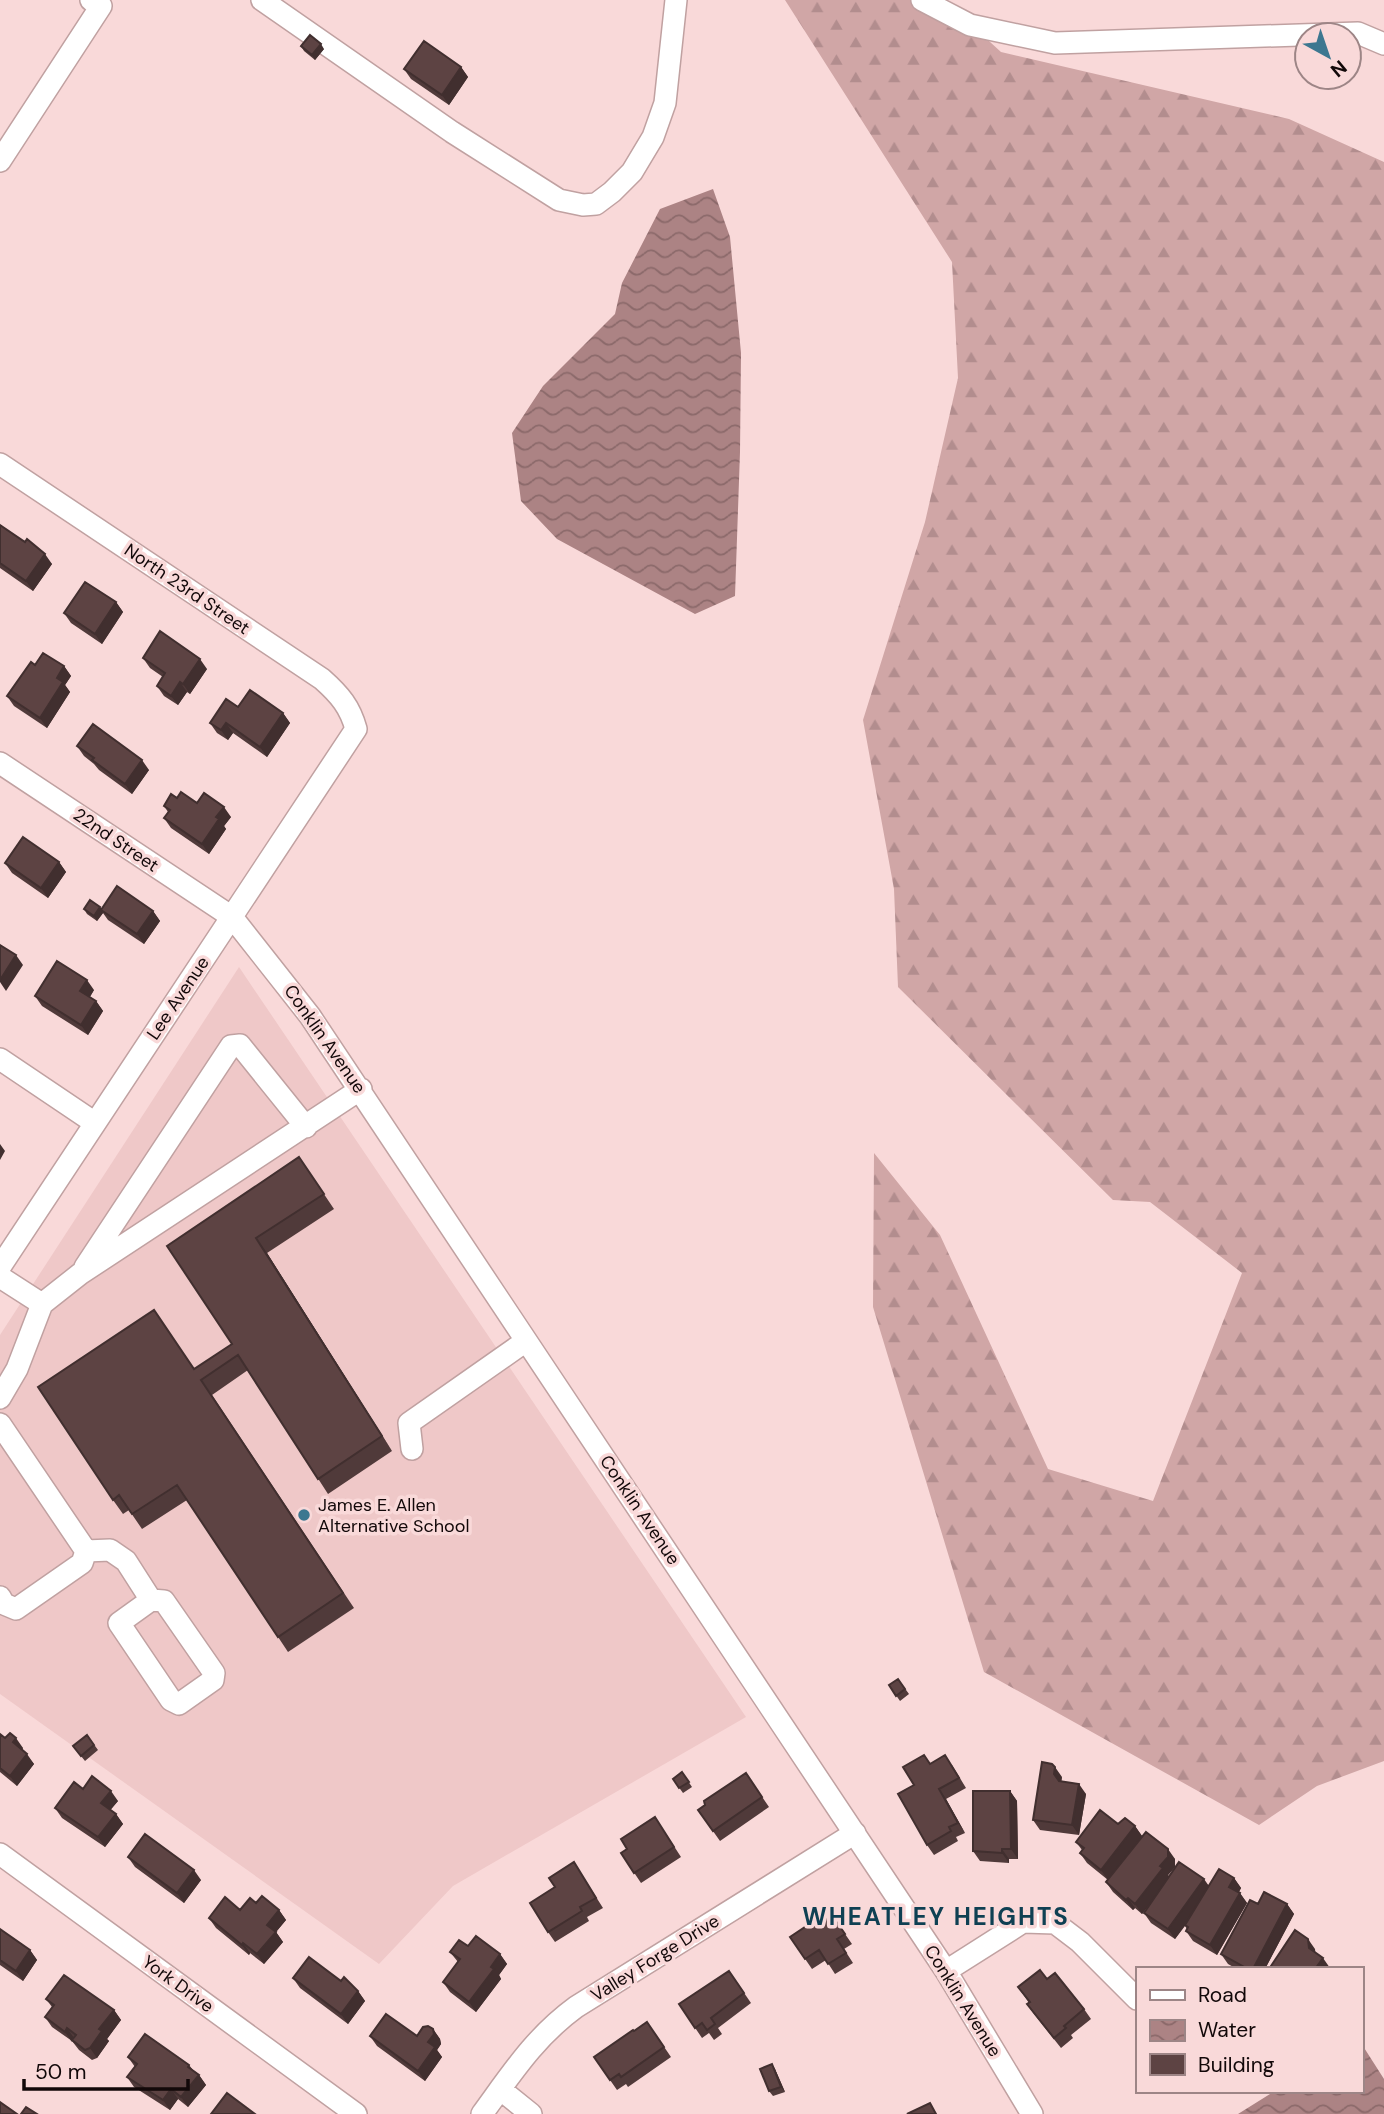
<svg xmlns="http://www.w3.org/2000/svg" width="1384" height="2114" font-family="'DM Sans',sans-serif">
	<style>
		.built { fill: #efc8c8 }
		.forest { fill: url(#forest-firs) }
		.water { fill: url(#water-waves) }
		.lines { fill: none; stroke-linecap: round; stroke-linejoin: round }
		.minor-casing { stroke: #c0a1a1; stroke-width: 24 }
		.minor { stroke: #fff; stroke-width: 21 }
		.wall { fill: #503a3a }
		.shaded-wall { fill: #412f2f }
		.building { fill: #5d4343; stroke: #412f2f; stroke-width: 2 }
		.poi-dot { fill: #3d7790; stroke: #f9d9d9; stroke-width: 2.5 }
		.labels { text-anchor: middle; stroke-width: 7; stroke-linejoin: round; paint-order: stroke }
		.street-label { font-size: 18px; fill: #120809; stroke: #f9d9d9 }
		.poi-label { font-size: 18px; fill: #120809; stroke: #f9d9d9; text-anchor: start }
		.district-label { font-size: 24px; font-weight: bold; letter-spacing: 2px; fill: #0f4053; stroke: #f9d9d9 }
	</style>
	<defs>
		<pattern id="forest-firs" width="22" height="20" patternUnits="userSpaceOnUse" patternTransform="scale(1.75)"><rect width="22" height="20" fill="#d0a6a6"/><path d="M5 1l3.5 6h-7zM16 11l3.5 6h-7z" fill="#b28d8e"/></pattern>
		<pattern id="water-waves" width="16" height="10" patternUnits="userSpaceOnUse" patternTransform="scale(1.75)"><rect width="16" height="10" fill="#ac8384"/><path d="M0 5q4-4 8 0t8 0" fill="none" stroke="#8b696a"/></pattern>
	</defs>
	<rect width="100%" height="100%" fill="#f9d9d9"/>
	<!-- built -->
	<path class="built" d="M239,967l507,750 -293,169 -74,78 -379,-270v-359z"/>
	<!-- forest -->
	<path class="forest" d="M785,0h159l57,52 288,67 95,43v1599l-67,25 -58,39 -275,-153 -111,-365 1,-154 66,82 108,234 105,32 89,-228 -92,-71 -37,-2 -215,-213 -4,-98 -31,-169 62,-198 33,-144 -6,-116z"/>
	<!-- water -->
	<path class="water" d="M713,189l17,48 11,116 -1,99 -5,144 -40,18 -138,-75 -36,-38 -9,-68 31,-47 72,-72 7,-31 38,-74z
		M1361,2043l23,36v35h-146l37,-23h86z"/>
	<g class="lines">
		<!-- minor casing -->
		<g class="minor-casing">
			<path id="minor" d="M262,0l190,132 107,68 24,5 13,-1 16,-12 20,-20 21,-35 12,-34 11,-103
				M922,0l48,25 85,18 303,-10 26,11
				M0,161l101,-155 -10,-6
				M0,464l322,215c18,16 28,28 34,50l-356,538
				M0,763l232,154 78,99 636,955 86,143
				M0,1059l95,64
				M85,1267l146,-221 9,-1 66,82
				M0,1277l42,27 38,-30 281,-185
				M0,1398l17,-29 25,-65
				M0,1424l86,127 -4,12 -66,46 -12,-5 -4,-7
				M412,1449l-3,-26 117,-82
				M86,1551l24,-1 16,11 25,39 -32,23 52,77 8,4 34,-24 1,-7 -50,-72 -13,-1
				M0,1854l356,260
				M946,1971l77,-49 32,1 25,19 57,57
				M500,2089l31,25
				M482,2114c30,-41 53,-77 94,-107l279,-174"/>
		</g>
		<!-- minor -->
		<use href="#minor" class="minor"/>
	</g>
	<!-- wall -->
	<path class="wall" d="M301,46l23,3 -9,11 -11,-9z
		M461,67l7,10 -19,28 -38,-26 -7,-10z
		M0,525l25,17 27,22 -19,27 -33,-23z
		M116,602l7,10 -21,32 -31,-21 -7,-10z
		M143,658l64,11 -17,25 -3,-2 -9,13 -14,-9 -7,-10 6,-9 -13,-9z
		M35,665l29,1 7,10 -6,9 5,7 -23,36 -33,-22 -7,-10z
		M238,707l45,6 7,10 -23,34 -34,-24 -5,7 -11,-7 -7,-10z
		M77,746l72,24 -17,24 -33,-24 -5,-6 -10,-8z
		M177,798l20,5 34,14 -7,9 2,3 -17,25 -38,-26 -7,-10 4,-6 -4,-6z
		M59,862l7,10 -18,26 -36,-25 -7,-10z
		M84,909l69,2 7,10 -16,23 -36,-24 -5,-7 -6,8 -10,-7z
		M94,990l-4,7 6,4 7,10 -15,24 -46,-29 -7,-10z
		M299,1157l35,52 -67,44 125,198 -64,43 -80,-124 -36,25 142,213 -66,44 -101,-152 -45,29 -13,-19 -6,4 -10,-14 81,-131 38,-25 -65,-98z
		M898,1679l11,15 -9,7 -11,-16z
		M0,1734l5,4 18,10 -1,2 12,14 -17,22 -17,-14z
		M87,1735l11,15 -13,11 -12,-15z
		M930,1764l22,1 14,23 -20,11 19,34 -9,4 2,4 -24,14 -7,-10 -13,-60z
		M682,1772l10,15 -9,6 -10,-14z
		M746,1773l23,34 -49,34 -22,-31z
		M1062,1777l-1,4 25,13 -7,41 -39,-5 -7,-10z
		M83,1789l35,12 -8,9 6,4 7,10 -18,23 -43,-29 -7,-10z
		M1010,1791l7,10 1,58h-9v4l-29,-2 -7,-10z
		M655,1817l26,40 -40,26 -20,-30 6,-4z
		M1118,1824l17,2 7,10 33,23v8l-7,8 1,2 40,8 25,-7 7,10 -2,4 8,11 -30,52 -24,-14 -7,-10 1,-2 -2,-3 -10,13 -24,-16 -7,-10 13,-18 -15,19 -7,-6 -2,2 -20,-18 -7,-10 2,-2 -21,-17 -7,-10 2,-3 -6,-8z
		M128,1857l73,23 -17,23 -49,-36z
		M574,1862l29,46 -16,9 2,4 -34,21 -7,-10 7,-45z
		M256,1903l23,7 7,10 -10,12 7,10 -19,22 -14,-11 -1,2 -33,-27 -7,-10 31,-8z
		M1258,1904h29l7,10 -29,55h-28l-9,-5 -7,-10z
		M829,1911l23,33 -8,5 9,14 -18,11 -9,-14 -14,9 -22,-32z
		M0,1929l30,21 7,10 -14,21 -23,-16z
		M468,1946l32,8 7,10 -8,11 2,4 -25,33 -26,-20 -7,-10 15,-20 -8,-10z
		M729,1971l22,32 -33,25 4,6 -8,6 -5,-7 -7,5 -23,-34z
		M293,1978l48,3 17,10 7,10 -17,23 -48,-36z
		M1047,1979l37,30 7,10 -20,16 2,3 -12,10 -27,-34 -7,-10 2,-1 -11,-16z
		M46,1999l68,11 7,10 -14,19 2,2 -12,17 -5,2 -13,-10 -7,-9 -20,-14 -7,-10 7,-10z
		M647,2022l24,35 -43,30 -2,-3 -9,6 -23,-33z
		M433,2029l7,10 1,5 -4,6 5,7 -17,24 -48,-35 -7,-10h47z
		M128,2057l61,8 4,5 6,5 7,10 -18,22 -10,-8 -8,11 -36,-23 -7,-10 8,-10z
		M772,2064l3,5 10,23 -12,4 -4,-5z"/>
	<!-- shaded-wall -->
	<path class="shaded-wall" d="M321,44l3,5 -9,11 -3,-5z
		M461,67l7,10 -19,28 -7,-10z
		M45,554l7,10 -19,27 -7,-10z
		M116,602l7,10 -21,32 -7,-10z
		M200,659l7,10 -17,25 -7,-10z
		M64,666l7,10 -6,9 5,7 -23,36 -7,-10 17,-40z
		M180,682l7,10 -9,13 -7,-9z
		M283,713l7,10 -23,34 -7,-10z
		M226,723l7,10 -5,7 -7,-10z
		M142,760l7,10 -17,24 -7,-10z
		M224,807l7,10 -7,9 2,3 -17,25 -7,-10 14,-27z
		M59,862l7,10 -18,26 -7,-10z
		M100,907l4,5 -3,-2 2,3 -6,8 -3,-5z
		M153,911l7,10 -16,23 -7,-10z
		M16,955l7,10 -17,26 -6,-9v-2z
		M87,980l7,10 -7,11 -7,-10z
		M96,1001l7,10 -15,24 -7,-10z
		M0,1144l5,7 -5,9z
		M256,1238l11,15 125,198 -10,-15z
		M16,1738l7,10 -3,4 -7,-10z
		M27,1754l7,10 -17,22 -7,-10z
		M1055,1767l7,10 -1,7 -7,-10z
		M1079,1784l7,10 -7,41 -7,-10z
		M939,1789l7,10 19,34 -7,-10z
		M111,1791l7,10 -10,12 -7,-10z
		M1010,1791l7,10 1,58 -7,-10z
		M116,1814l7,10 -18,23 -7,-10z
		M1135,1826l7,10 -34,44 -7,-10z
		M1002,1849l7,10v4l-7,-10z
		M1168,1849l7,10v8l-7,8 2,3 -28,36 -7,-10 25,-38z
		M194,1870l7,10 -17,23 -7,-10z
		M1234,1878l7,10 -5,9 -7,-10z
		M1204,1879l7,10 -36,50 -7,-10z
		M1240,1893l7,10 -30,52 -7,-10z
		M1128,1898l7,10 -2,2 -7,-10z
		M1287,1904l7,10 -29,55h-12z
		M279,1910l7,10 -10,12 7,10 -19,22 -7,-10 10,-29z
		M1308,1939l7,10 1,9 -7,-10z
		M243,1943l7,10 -1,2 -7,-10z
		M30,1950l7,10 -14,21 -7,-10z
		M500,1954l7,10 -8,11 2,4 -25,33 -7,-10 22,-35z
		M1323,1958l7,10 -1,1h-14z
		M358,1991l7,10 -17,23 -7,-10z
		M114,2010l7,10 -14,19 2,2 -12,17 -7,-10 9,-19z
		M67,2028l7,10 -2,4 -7,-10z
		M433,2029l7,10 1,5 -4,6 5,7 -17,24 -7,-10z
		M772,2064l3,5 10,23 -4,-5z
		M199,2075l7,10 -18,22 -7,-10z
		M171,2089l7,10 -8,11 -7,-10z"/>
	<!-- building -->
	<path class="building" d="M310,35l11,9 -9,11 -11,-9z
		M424,41l37,26 -19,28 -38,-26z
		M0,525l25,17 2,-3 18,15 -19,27 -26,-18z
		M85,582l31,20 -21,32 -31,-21z
		M160,631l40,28 -17,25 -3,-2 -9,14 -14,-10 8,-13 -22,-15z
		M43,653l21,13 -7,12 6,4 -23,36 -33,-22 24,-34 4,3z
		M250,690l33,23 -23,34 -34,-24 -5,7 -11,-7 16,-24 12,8z
		M93,724l49,36 -17,24 -33,-24 2,-2 -17,-12z
		M181,792l16,11 7,-10 20,14 -8,10 3,2 -17,25 -38,-26 6,-8 -6,-4 7,-12 6,4z
		M23,837l36,25 -18,26 -36,-25z
		M117,886l36,25 -16,23 -36,-24z
		M90,900l10,7 -6,9 -10,-7z
		M0,945l16,10 -16,25z
		M57,961l30,19 -7,11 16,10 -15,24 -46,-29z
		M299,1157l25,37 -68,44 126,198 -64,43 -80,-124 -37,25 142,213 -65,44 -101,-152 -45,29 -13,-19 -6,5 -75,-113 116,-77 40,59 38,-25 -65,-98z
		M898,1679l7,10 -9,7 -7,-11z
		M10,1733l6,5 -3,4 14,12 -17,22 -10,-8v-34l5,4z
		M87,1735l7,10 -13,11 -8,-10z
		M924,1755l6,9 15,-9 14,23 -20,11 19,34 -9,4 2,4 -24,14 -29,-51 16,-9 -11,-18z
		M1042,1762l10,2 3,3 -1,7 5,7 20,3 -7,41 -39,-5z
		M682,1772l7,10 -10,6 -6,-9z
		M746,1773l16,24 -49,34 -15,-21 7,-5 -1,-4z
		M92,1776l19,15 -10,12 15,11 -18,23 -43,-29 19,-26 9,7z
		M973,1791h37l1,58h-9v4l-29,-2z
		M1100,1810l18,14 7,-6 10,8 -34,44 -21,-17 4,-5 -8,-6z
		M655,1817l19,30 -40,26 -13,-20 6,-4 -6,-10z
		M1146,1832l22,17v8l-8,9 3,2 -28,36 -7,-6 -2,2 -20,-18z
		M145,1834l49,36 -17,23 -49,-36z
		M574,1862l22,36 -16,9 2,4 -34,21 -18,-29 25,-16 -6,-9z
		M1179,1862l25,17 -36,50 -24,-16z
		M1219,1869l15,9 -5,9 11,6 -30,52 -24,-14 2,-4 -3,-2z
		M1264,1892l23,12 -34,65h-5l-27,-15 29,-54 8,4z
		M262,1896l17,14 -12,15 9,7 -19,22 -14,-11 -1,2 -33,-27 16,-21 15,13 10,-12 6,5z
		M829,1911l16,23 -8,5 9,14 -18,11 -9,-14 -14,9 -15,-22z
		M0,1929l30,21 -14,21 -16,-11z
		M1295,1930l13,9 1,9 14,10 -8,11h-46z
		M476,1936l24,18 -9,13 3,2 -25,33 -26,-20 17,-23 -10,-7 9,-12 9,6z
		M309,1957l32,24 3,-4 14,14 -17,23 -48,-36z
		M1040,1970l7,9 8,-6 29,36 -20,17 2,2 -12,10 -27,-34 3,-2 -12,-15z
		M729,1971l15,22 -33,25 4,6 -8,6 -5,-7 -7,5 -16,-24z
		M64,1975l50,35 -15,19 3,2 -12,17 -5,2 -13,-10 4,-5 -9,-7 -2,4 -20,-15 9,-12 -8,-6z
		M386,2014l31,22 6,-9 5,-1 5,3 1,5 -6,8 7,5 -17,24 -48,-35z
		M647,2022l17,25 -43,30 -2,-3 -9,6 -16,-23 39,-27 1,1z
		M145,2034l44,31 -1,2 11,8 -18,22 -10,-8 -8,11 -36,-23 10,-13 -9,-7z
		M772,2064l9,23 -12,4 -9,-22z
		M227,2093l28,21h-44z
		M0,2102l17,12h-17z
		M930,2103l6,11h-29z
		M26,2107l11,7h-16z"/>
	<!-- markers -->
	<circle class="poi-dot" cx="304" cy="1515" r="7"/>
	<g class="labels">
		<!-- street labels -->
		<g class="street-label">
			<text transform="translate(187 589) rotate(34)" y="6">North 23rd Street</text>
			<text transform="translate(116 840) rotate(34)" y="6">22nd Street</text>
			<text transform="translate(178 998) rotate(-56)" y="6">Lee Avenue</text>
			<text transform="translate(325 1039) rotate(55)" y="6">Conklin Avenue</text>
			<text transform="translate(640 1510) rotate(56)" y="6">Conklin Avenue</text>
			<text transform="translate(655 1958) rotate(-32)" y="6">Valley Forge Drive</text>
			<text transform="translate(178 1984) rotate(36)" y="6">York Drive</text>
			<text transform="translate(963 2001) rotate(58)" y="6">Conklin Avenue</text>
		</g>
		<!-- poi labels -->
		<g class="poi-label">
			<text x="318" y="1511">James E. Allen<tspan x="318" dy="21">Alternative School</tspan></text>
		</g>
		<!-- district labels -->
		<g class="district-label">
			<text x="936" y="1925">WHEATLEY HEIGHTS</text>
		</g>
	</g>
	<!-- legend -->
	<rect x="1136" y="1967" width="228" height="126" fill="#f9d9d9" stroke="#9d8586" stroke-width="2"/>
	<rect x="1150" y="1990" width="35" height="10" fill="#ffffff" stroke="#9d8586" stroke-width="2"/>
	<text x="1198" y="2002" font-size="21" fill="#120809">Road</text>
	<rect x="1150" y="2020" width="35" height="21" fill="url(#water-waves)" stroke="#9d8586" stroke-width="2"/>
	<text x="1198" y="2037" font-size="21" fill="#120809">Water</text>
	<rect x="1150" y="2054" width="35" height="21" fill="#5d4343" stroke="#9d8586" stroke-width="2"/>
	<text x="1198" y="2072" font-size="21" fill="#120809">Building</text>
	<!-- north arrow -->
	<g transform="translate(1328 56) rotate(140)"><circle r="33" fill="#f9d9d9" stroke="#9d8586" stroke-width="2"/>
	<path d="M0-5L12 26L0 18L-12 26Z" fill="#3d7790"/>
	<text y="-10" font-size="19" font-weight="bold" text-anchor="middle" fill="#120809">N</text>
	</g>
	<!-- scale -->
	<path d="M24 2079v10h164v-10" fill="none" stroke="#120809" stroke-width="3.5"/>
	<text x="35" y="2079" font-size="21" fill="#120809" stroke="#f9d9d9" stroke-width="5" paint-order="stroke">50 m</text>
</svg>
